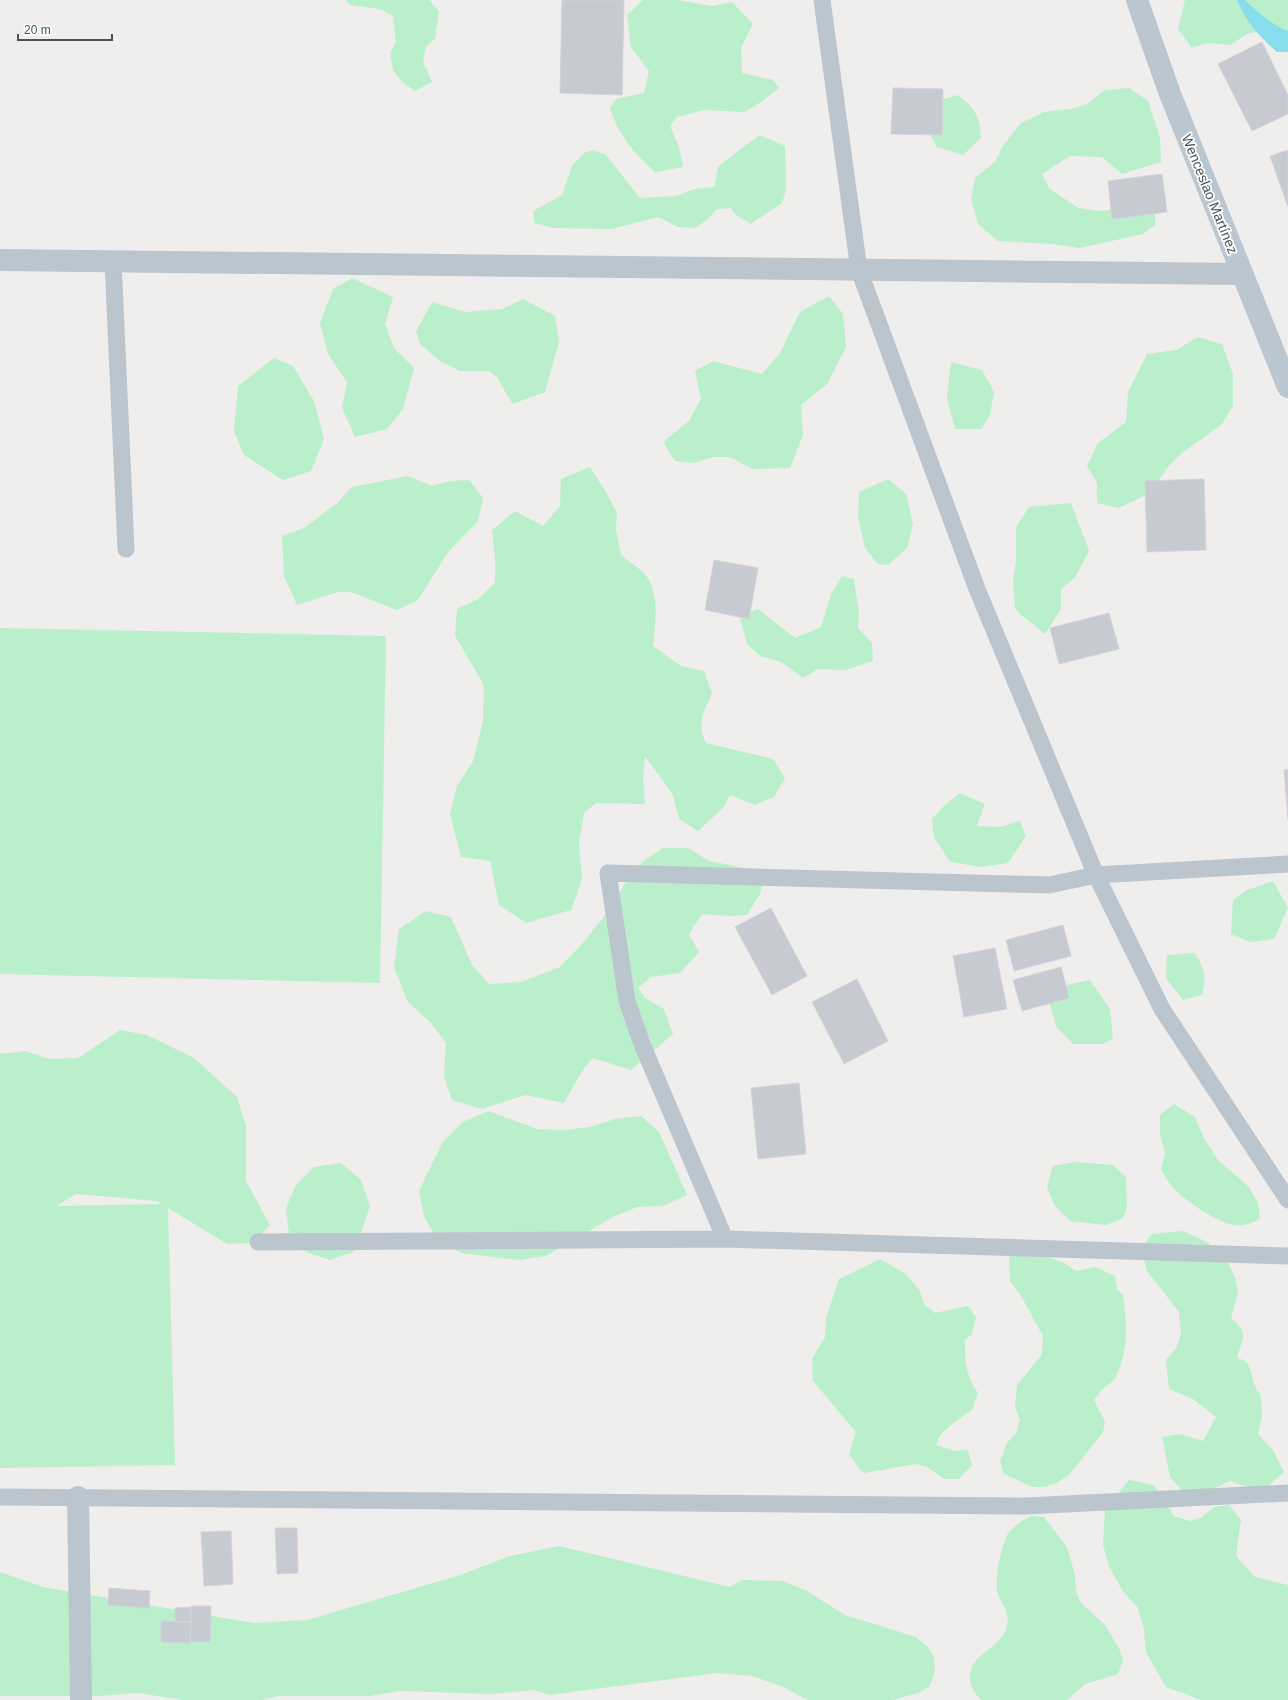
<svg xmlns="http://www.w3.org/2000/svg" width="1288" height="1700" font-family="Arial,sans-serif">
	<style>
		.green { fill: #baefcb; fill-rule: evenodd }
		.water { fill: #87ddec }
		.building { fill: #c7cad0; stroke: #d1d4d9 }
		.lines { fill: none; stroke-linecap: round; stroke-linejoin: round }
		.lane { stroke: #bbc5cd; stroke-width: 17 }
		.street { stroke: #bbc5cd; stroke-width: 22 }
		.secondary { stroke: #bac7d1; stroke-width: 22 }
		.labels { text-anchor: middle; stroke-width: 3.5; stroke-linejoin: round; paint-order: stroke }
		.street-label { font-size: 14px; fill: #45525a; stroke: #fff }
	</style>
	<rect width="100%" height="100%" fill="#f0eded"/>
	<!-- green -->
	<path class="green" d="M345,0h84l10,11 -4,28 -9,7 -3,16 9,20 -17,9 -13,-9 -9,-12 -3,-17 6,-11 -3,-26 -13,-7 -30,-4z
		M643,0h35l34,6 20,-4 21,22 -12,24 1,25 31,7 6,8 -21,16 -14,8 -40,-2 -27,7 -7,9 9,21 4,20 -28,5c-20,-18 -37,-37 -45,-64l6,-9 28,-6 5,-22 -18,-24 -4,-32z
		M1185,0h103v52l-2,-6 -17,-17 -22,5 -17,11 -22,-2 -16,5 -14,-19z
		M1129,88l19,13 12,36 1,25 -39,12 -20,-17 -32,-1 -28,18 7,14 29,20 24,3 26,-4 27,5v13l-12,9 -63,14 -28,-4 -54,-3 -20,-17 -7,-26 4,-20 21,-17 6,-14 19,-24 23,-11 27,-3 16,-5 18,-14z
		M958,95c18,15 21,19 23,43l-18,17 -26,-8 -14,-25 14,-21z
		M760,135l25,11 1,44 -4,13 -31,21 -14,-8 -6,-8 -14,1 -9,10 -13,9 -17,-1 -20,-10 -46,12 -59,-1 -19,-5 -1,-12 29,-16 10,-29 12,-13 8,-3 13,4 35,44 36,-2 19,-7 19,-2 4,-20 17,-14z
		M352,278l41,19 -8,27 9,24 20,20 -11,41 -16,20 -32,8 -13,-29 5,-26 -19,-28 -8,-31 13,-34z
		M829,296l14,18 3,33 -19,37 -26,21 2,30 -13,33 -38,1 -22,-12h-16l-21,6 -18,-2 -12,-19 26,-21 12,-22 -6,-28 18,-10 49,13 18,-21 20,-41z
		M523,299l32,17 4,26 -14,50 -33,12 -15,-27 -8,-6h-29l-20,-10 -20,-17 -4,-13 16,-29 33,10 37,-3z
		M1198,337l24,7 11,30v32l-12,19 -39,28 -14,14 -18,26 -31,15 -22,-5v-20l-10,-17 11,-23 28,-21 2,-30 19,-38 29,-4z
		M274,358l19,8 21,35 10,38 -13,32 -28,9 -39,-25 -10,-24 4,-45z
		M951,362l31,8 12,22 -4,23 -9,14h-26l-8,-31z
		M590,467l16,25 11,21 -1,16 5,26c7,6 15,11 22,17 18,18 12,51 10,74l28,20 23,5 8,22c-8,19 -16,30 -6,50l67,16 12,19 -11,19 -19,8 -25,-10 -6,12 -26,24 -19,-12 -6,-24 -28,-39 -2,21 2,27 -49,-1 -12,10 -5,30 3,37 -11,30 -45,13 -27,-18 -9,-44 -29,-4 -11,-43 7,-28 16,-25 10,-40 1,-36 -29,-49 2,-27 21,-10 17,-16v-24l-3,-29 23,-19 28,15 17,-20 1,-27z
		M408,476l24,10 18,-5 19,-1 14,18 -5,23 -30,31 -30,48 -21,10 -46,-18h-13l-41,13 -13,-29 -2,-40 22,-8 32,-24 16,-17z
		M888,479l18,15 7,30 -6,24 -19,17 -10,-1 -13,-16 -7,-30 1,-26z
		M1071,503l18,48 -14,27 -14,11v20l-16,25 -25,-20 -5,-6 -2,-27 3,-21v-33l13,-20z
		M842,576l12,3 5,35 -1,14 14,15 1,18 -28,9 -27,-1 -15,9 -22,-16 -21,-6 -13,-12 -7,-27 18,-8 37,29 26,-11 10,-33z
		M0,628l386,8 -6,347 -380,-9z
		M960,793l25,11 -8,22 23,1 20,-6 6,15 -18,27 -26,4 -32,-5 -16,-25 -2,-18 12,-13z
		M663,848h25l21,13 36,7 20,7 -5,19 -13,21 -18,1 -27,-2 -13,20 10,18 -19,21 -29,4 -13,11 7,10 19,11 9,25 -42,36 -38,-12 -9,10 -20,35 -39,-8 -43,14 -30,-9 -8,-23 2,-34 -15,-20 -23,-21 -14,-34 5,-39 27,-18 25,6 21,48 17,19 32,-2 39,-15 23,-24 26,-33 18,-30 15,-18z
		M1273,881l15,27 -14,31 -24,3 -19,-8 2,-34 12,-9z
		M1194,953c12,15 12,24 8,42l-19,5 -17,-22 1,-23z
		M1090,980l20,29 3,30 -11,5h-29l-16,-16 -8,-26 17,-17z
		M120,1030l27,5 47,23 43,39 9,29v55l24,44 -17,18 -26,1 -59,-36 7,257 -175,3v-414l25,-3 25,8 28,-1zM76,1194l81,7 4,3 -105,2z
		M1174,1104l21,13 9,21 14,22 31,27 9,16 2,15c-8,6 -16,8 -26,7 -16,-2 -54,-27 -63,-40 -4,-4 -7,-10 -10,-16l4,-16 -5,-18v-20z
		M488,1111l49,18 27,1 26,-3 25,-8 26,-3 18,16 28,63 -24,11 -26,1 -24,10 -67,39 -28,4 -57,-7 -24,-14 -13,-23 -5,-25 23,-48 21,-21z
		M1075,1162l38,3 13,12 1,31 -4,10 -17,7 -36,-4 -15,-15 -8,-19 6,-21z
		M341,1163l20,17 9,26 -15,45 -25,9 -24,-8 -17,-18 -3,-26 10,-23 18,-18z
		M1183,1231l26,12 18,17 9,20 2,13 -7,25c19,16 11,20 6,40l9,3 5,10 3,14 7,11 1,19 -4,19 15,16 11,22 -23,20 -31,-11 -19,9 -25,5 -16,-18 -8,-40 18,-3 23,7 13,-24 -23,-18 -24,-10 -3,-29 11,-13 4,-13 -2,-22 -32,-41 -6,-22 11,-15z
		M1031,1251l31,11 15,9 18,-4 20,9 2,13 6,6c4,28 6,57 -8,83 -2,4 -8,7 -11,10 -4,3 -7,8 -10,12l11,22 -2,10 -34,43 -13,8 -11,4h-12l-29,-13 -4,-13 7,-18 9,-10 4,-13 -5,-13 2,-22 25,-31 1,-18 -22,-40 -11,-15 -1,-25z
		M880,1259l26,15 13,16 6,15 10,8 33,-7 8,11 -4,17 -7,6c0,24 0,32 13,53l-6,17 -19,13 -12,11 -5,11 19,6 13,-1 4,15 -13,14h-15l-17,-12 -11,-3 -51,9 -4,-2 -12,-17 7,-22 -43,-51 -1,-22 13,-22 1,-19 13,-39z
		M1129,1480l25,5 20,31 16,5 12,-4 12,-10 15,-2 12,15 -5,36 19,21 33,8v115h-87l-35,-13 -20,-35 -2,-22 -6,-22 -16,-18 -13,-24 -6,-21 2,-35z
		M1031,1516l13,1 23,30 8,28 1,16 5,12 24,22 14,23 4,13 -5,13 -33,10 -18,16h-86c-6,-6 -10,-13 -11,-21 -2,-25 29,-29 36,-50 6,-20 -7,-24 -9,-40 -2,-13 5,-47 12,-57 6,-7 14,-12 22,-16z
		M559,1546l171,41 12,-7 41,1 24,10 38,24 71,22 11,9 7,11 1,15 -6,15 -11,6 -25,7h-85l-27,-14 -29,-10 -35,-3 -168,22 -14,-5 -45,4 -90,-3 -30,5h-91l-18,4h-78l-45,-7 -40,3h-98v-124l43,15 211,36 53,-3 153,-45 50,-19z"/>
	<!-- water -->
	<path class="water" d="M1237,0h8c10,10 30,27 43,31v21h-11c-18,-16 -31,-30 -40,-52z"/>
	<!-- building -->
	<path class="building" d="M562,0h62l-2,95 -62,-2z
		M1262,42l26,53v19l-36,17 -34,-67z
		M893,88l50,1 -1,46 -51,-1z
		M1288,150v57l-18,-51z
		M1162,174l5,38 -55,7 -4,-38z
		M1204,479l2,71 -59,2 -2,-71z
		M714,560l44,8 -9,51 -44,-9z
		M1109,613l10,36 -60,15 -9,-36z
		M1288,769v50l-4,-49z
		M771,908l36,68 -35,19 -37,-68z
		M1063,925l8,31 -57,15 -8,-31z
		M995,948l12,61 -43,8 -11,-61z
		M1061,967l8,31 -47,13 -9,-31z
		M857,979l31,62 -44,23 -32,-62z
		M799,1083l7,71 -48,5 -7,-71z
		M275,1528h22l1,45 -21,1z
		M231,1531l2,53 -29,2 -3,-54z
		M109,1588l41,3 -1,17 -41,-3z
		M191,1606h20l-1,36 -20,-1z
		M191,1607v15h-16v-14z
		M161,1621l30,1 -1,21 -29,-1z"/>
	<g class="lines">
		<!-- lane -->
		<path class="lane" d="M822,0l37,270 118,319 119,286 66,134 126,191
			M113,261l13,288
			M725,1239l-83,-195 -15,-43 -19,-128 441,12 47,-10 192,-11
			M258,1242l467,-3 563,17
			M0,1497l1026,9 262,-13"/>
		<!-- street -->
		<path class="street" d="M0,260l1242,14
			M78,1497l3,203"/>
		<!-- secondary -->
		<path class="secondary" d="M1137,0l33,94 118,293"/>
	</g>
	<g class="labels">
		<!-- street labels -->
		<g class="street-label">
			<text transform="translate(1210 194) rotate(68)" y="5">Wenceslao Martínez</text>
		</g>
	</g>
	<!-- scale -->
	<path d="M18 34v6h94v-6" fill="none" stroke="#45525a" stroke-width="2"/>
	<text x="24" y="34" font-size="12" fill="#45525a" stroke="#ffffff" stroke-width="3" paint-order="stroke">20 m</text>
</svg>
